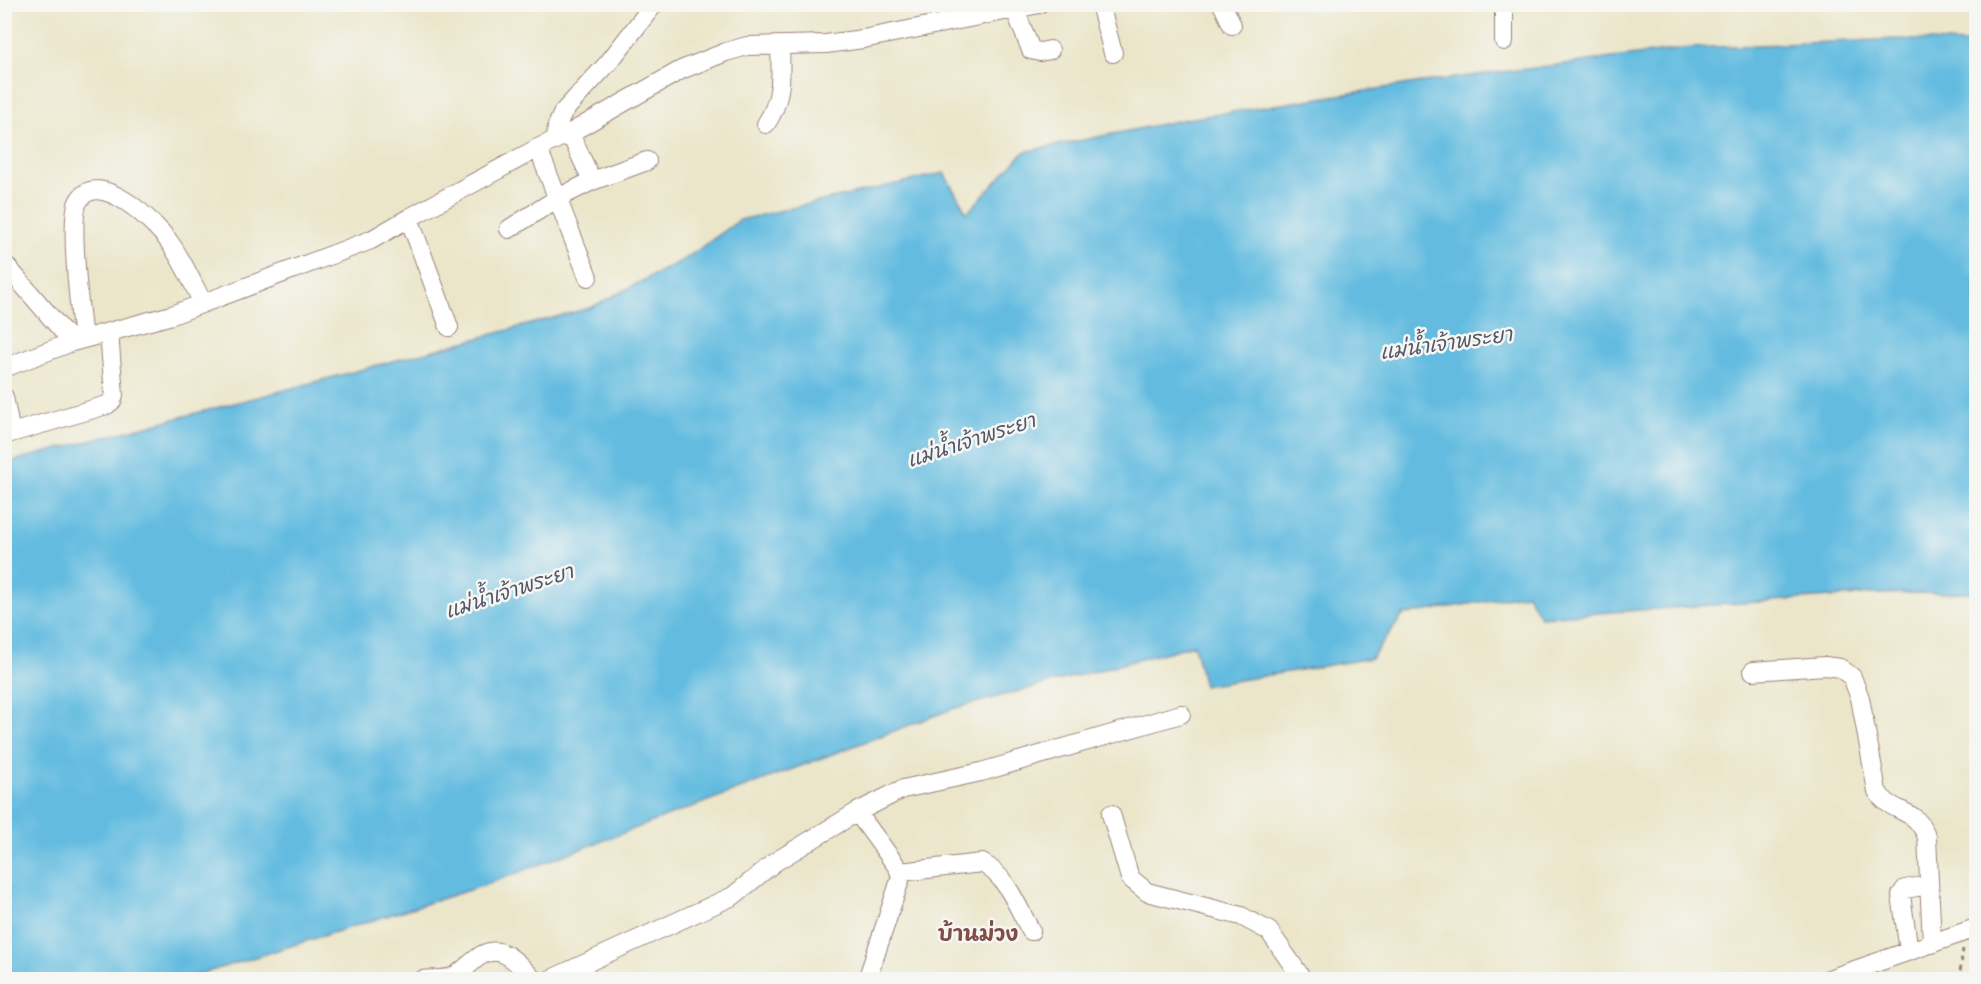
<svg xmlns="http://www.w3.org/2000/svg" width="1981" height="984" font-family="'Architects Daughter','Playpen Sans Thai',sans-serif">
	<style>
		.water { fill: #63bce0; stroke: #566e86; stroke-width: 1.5 }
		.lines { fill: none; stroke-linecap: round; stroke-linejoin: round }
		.minor-casing { stroke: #9a827a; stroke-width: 20 }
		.path { stroke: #9a827a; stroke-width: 3; stroke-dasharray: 4.5 4.5; stroke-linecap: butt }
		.minor { stroke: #fff; stroke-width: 18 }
		.labels { text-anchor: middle; stroke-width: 5; stroke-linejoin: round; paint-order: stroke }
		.water-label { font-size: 20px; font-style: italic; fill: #53566a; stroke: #f6f6f2 }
		.quarter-label { font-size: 21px; font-weight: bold; fill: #814d47; stroke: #f6f6f2 }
	</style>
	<rect width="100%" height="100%" fill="#f6f6f2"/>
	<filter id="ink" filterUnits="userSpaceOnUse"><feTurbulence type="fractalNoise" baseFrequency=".0167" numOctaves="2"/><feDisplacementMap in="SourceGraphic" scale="12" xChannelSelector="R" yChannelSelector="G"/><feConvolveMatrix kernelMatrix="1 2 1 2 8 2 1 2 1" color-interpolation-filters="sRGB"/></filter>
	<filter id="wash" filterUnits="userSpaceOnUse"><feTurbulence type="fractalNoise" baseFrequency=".008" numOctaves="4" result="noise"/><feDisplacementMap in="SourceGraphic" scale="24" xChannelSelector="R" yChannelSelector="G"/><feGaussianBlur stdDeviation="1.35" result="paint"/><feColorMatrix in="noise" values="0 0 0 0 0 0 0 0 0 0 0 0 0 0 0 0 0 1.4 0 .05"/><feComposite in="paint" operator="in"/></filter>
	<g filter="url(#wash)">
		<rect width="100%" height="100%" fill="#ebe6ca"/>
		<!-- water -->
		<path class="water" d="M1901,39l75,5v548l-101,2 -335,23 -13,-23 -124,21 -32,43 -167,28 -10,-41 -242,64 -467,176 -300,94h-180v-516l295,-77 290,-78 95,-49 55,-39 204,-47 23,40 57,-61 163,-33 229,-36 275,-35z"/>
	</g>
	<g filter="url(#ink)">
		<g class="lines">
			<!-- minor casing -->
			<g class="minor-casing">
				<path id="minor" d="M1100,4l13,49
					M1222,4l10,21
					M1504,4v37
					M1015,10l16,40 9,2 10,-2
					M766,124c17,-25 15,-50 14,-78
					M570,133l22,48 55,-20
					M556,138l1,-12 6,-14 46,-50 45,-58
					M538,148l50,129
					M409,218l40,109
					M509,229l49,-31 34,-17
					M4,263l68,79
					M83,339c-3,-25 -14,-119 -5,-137 19,-37 80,23 92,41 13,18 23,41 33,60
					M4,368l68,-26 100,-27 199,-75 38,-22 129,-70 32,-15 111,-63 45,-18 21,-6 79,-2 37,-5 176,-35
					M4,397l7,36
					M4,435l103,-30 5,-4 2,-6 -5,-63
					M1753,671l72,-5 15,2 12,9 8,21 17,93c8,15 23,17 36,26 7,5 11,13 14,20l5,107
					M857,812l41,56 3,9 -34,103
					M1111,814l19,64 17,14 94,24 28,15 34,49
					M900,872l82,-9c26,14 35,44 49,68
					M1909,951l-8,-56 4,-6 24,-4
					M422,980c11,-2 22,1 32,-4 10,-5 17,-14 26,-20 23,-14 39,9 54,24
					M549,980l184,-84 42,-34 82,-50 46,-23 78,-17 200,-58
					M1826,980l150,-52"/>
			</g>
			<!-- path -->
			<path class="path" d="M1959,980l4,-31"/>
			<!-- minor -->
			<use href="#minor" class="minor"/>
		</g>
	</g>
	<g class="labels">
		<!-- water labels -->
		<g class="water-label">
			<text transform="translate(1446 343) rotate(-8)" y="7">แม่น้ำเจ้าพระยา</text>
			<text transform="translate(971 440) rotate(-18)" y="7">แม่น้ำเจ้าพระยา</text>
			<text transform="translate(509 591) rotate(-18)" y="7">แม่น้ำเจ้าพระยา</text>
		</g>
		<!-- quarter labels -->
		<g class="quarter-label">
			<text x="978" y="941">บ้านม่วง</text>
		</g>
	</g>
	<!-- margin -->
	<rect width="1981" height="984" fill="none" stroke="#f6f6f2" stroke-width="24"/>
</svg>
